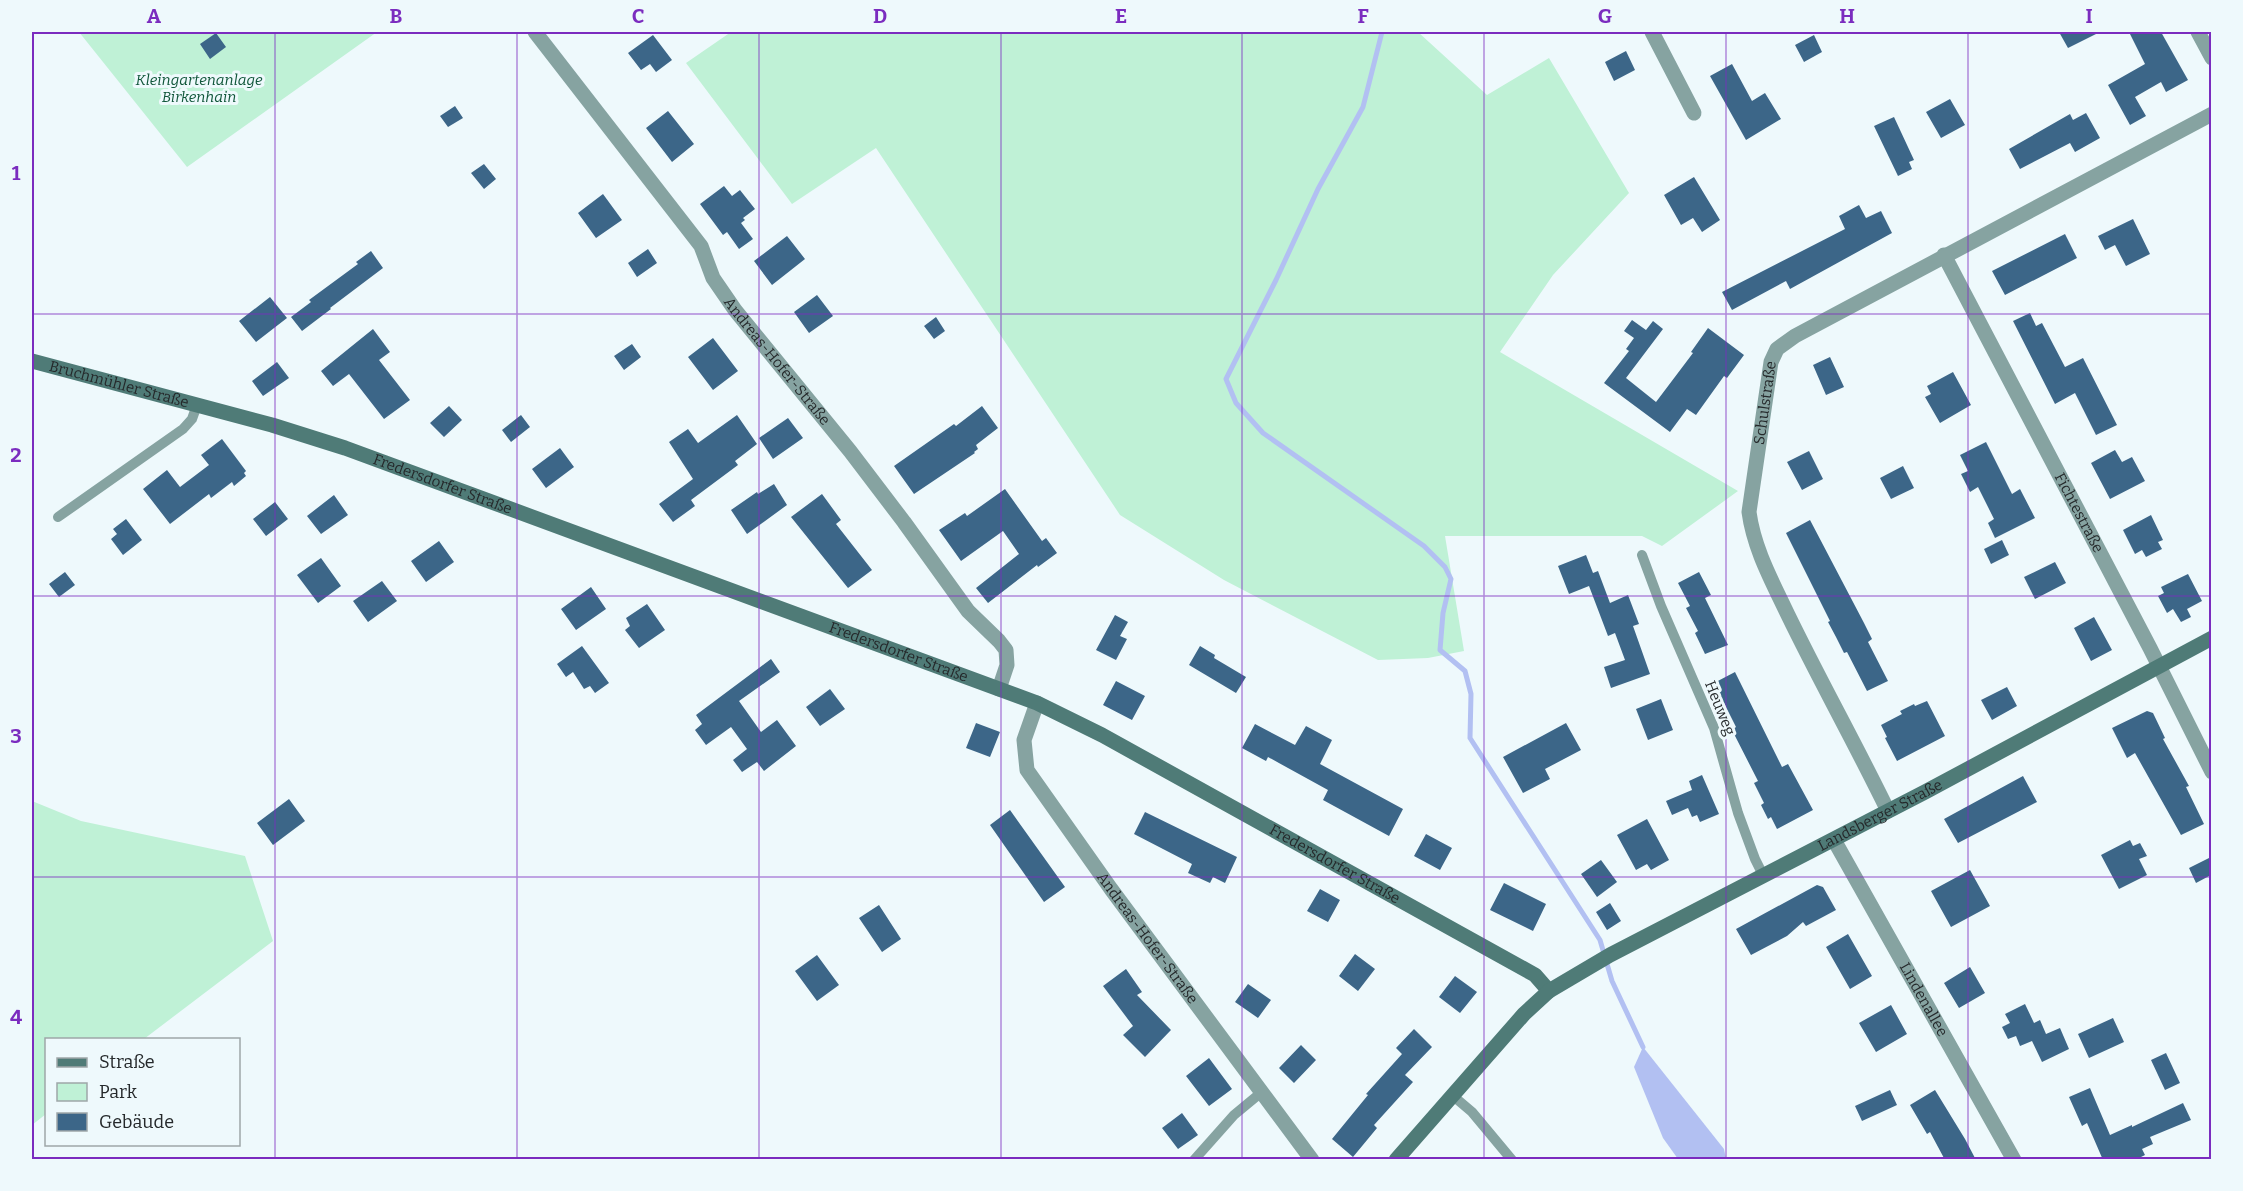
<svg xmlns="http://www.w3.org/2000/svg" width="2243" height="1191" font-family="Bitter,serif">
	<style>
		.green { fill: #bff1d6 }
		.water { fill: #b2c0f2 }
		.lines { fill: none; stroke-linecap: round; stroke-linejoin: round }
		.stream { stroke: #b2c0f2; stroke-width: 5 }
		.building { fill: #3c6688 }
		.lane { stroke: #86a3a1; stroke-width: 10 }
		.street { stroke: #86a3a1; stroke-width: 15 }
		.secondary { stroke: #4f7b77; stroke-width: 15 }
		.grid { fill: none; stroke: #7b2cbf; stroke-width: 1.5; stroke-opacity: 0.55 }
		.labels { text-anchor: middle; stroke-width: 6; stroke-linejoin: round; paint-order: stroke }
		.park-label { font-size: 15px; font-style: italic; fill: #10563a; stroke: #eef9fc }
		.street-label { font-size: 15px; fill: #25292b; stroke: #eef9fc }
		.neatline { fill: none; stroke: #7b2cbf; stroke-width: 2 }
		.grid-label { font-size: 20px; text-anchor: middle; font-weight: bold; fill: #7b2cbf }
	</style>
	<rect width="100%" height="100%" fill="#eef9fc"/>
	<!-- green -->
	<path class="green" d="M79,32h298l-190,135z
		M731,32h687l69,63 62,-37 80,135 -76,82 -53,77 238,139 -76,55 -20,-10h-197l19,115 -36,7 -50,2 -154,-80 -104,-65 -244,-367 -84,56 -106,-141z
		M32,801l49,20 164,35 28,85 -129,98 -98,1v74l-14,11z"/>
	<!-- water -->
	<path class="water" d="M1643,1047l81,102 2,10h-48l-15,-21 -29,-71z"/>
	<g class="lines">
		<!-- stream -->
		<path class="stream" d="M1382,32l-19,75 -45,82 -42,91 -50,99 10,24 27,30 161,113 21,21 6,12 -8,34 -3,37 25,21 6,23 -1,44 130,202 12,41 31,66"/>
	</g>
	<!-- building -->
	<path class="building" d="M2059,32h41l-32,16z
		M2129,32h32l27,48 -22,12 -5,-10 -26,15 11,19 -16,9 -22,-40 37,-21z
		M216,33l10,14 -16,12 -10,-15z
		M653,35l19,25 -16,12 -6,-8 -9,6 -13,-17z
		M1814,35l8,17 -18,10 -9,-17z
		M1626,51l9,19 -21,11 -9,-19z
		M1732,64l20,37 13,-8 16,26 -35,21 -36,-64z
		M1950,99l15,26 -24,13 -15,-26z
		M455,106l8,12 -15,9 -8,-11z
		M668,111l26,33 -22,18 -26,-34z
		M2086,113l14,25 -25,14 -5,-9 -50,26 -11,-20 61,-35 3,6z
		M1894,117l20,43 -5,2 3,7 -14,7 -24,-50z
		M484,164l12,15 -12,10 -13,-16z
		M1694,177l26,43 -18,12 -9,-14 -12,7 -17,-30z
		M724,186l8,10 8,-6 15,19 -12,9 2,2 -4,3 12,16 -14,10 -12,-17 -4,3 -23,-31z
		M603,194l19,26 -26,18 -18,-25z
		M1859,205l7,13 15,-7 11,22 -102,56 -4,-8 -54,29 -10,-18 123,-63 -6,-13z
		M2133,219l17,35 -24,12 -11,-21 -10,5 -7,-14z
		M2065,234l12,24 -72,37 -13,-24z
		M787,236l18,23 -33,26 -18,-24z
		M648,249l9,14 -20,14 -9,-14z
		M371,251l12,17 -53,40 1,1 -29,22 -11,-14 20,-15 -2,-2 49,-36 -2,-2z
		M817,295l16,21 -24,17 -15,-21z
		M270,297l17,21 -31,24 -17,-21z
		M2030,313l6,13 6,-3 23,44 18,-9 34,67 -21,10 -21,-42 -20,11 -42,-83z
		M936,317l9,14 -11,8 -10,-13z
		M1632,320l14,10 7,-9 10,8 -37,49 30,24 37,-49 -2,-1 17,-24 36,27 -17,23 -3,-2 -28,39 -9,-6 -17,23 -66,-49 25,-32 -3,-2 8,-11 -10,-7z
		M373,329l17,23 -11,8 31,40 -26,19 -35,-45 -16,12 -12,-15z
		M713,338l25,33 -25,19 -25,-33z
		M632,344l9,13 -17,13 -10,-14z
		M1830,357l14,30 -18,8 -13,-30z
		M277,362l12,16 -26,18 -11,-15z
		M1953,372l18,33 -31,18 -15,-26 6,-3 -4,-8z
		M449,406l13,14 -18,17 -14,-14z
		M982,406l16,22 -22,17 2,4 -4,3 1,1 -61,41 -20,-28 60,-42 2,2z
		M521,415l9,12 -19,15 -9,-12z
		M737,415l20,29 -22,17 3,4 -47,35 4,6 -22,16 -14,-18 34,-25 -24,-37 19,-13 10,14z
		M788,418l15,20 -30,21 -14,-21z
		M222,439l24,32 -2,2 2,3 -12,10 -2,-4 -21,16 -2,-4 -39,30 -27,-35 24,-19 13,17 29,-22 -8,-10z
		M1986,442l26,52 8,-5 15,29 -40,20 -7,-15 6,-4 -16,-32 -8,5 -9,-18 7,-3 -8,-16z
		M560,448l14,19 -28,21 -14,-19z
		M2115,450l7,12 10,-5 13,24 -35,18 -19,-36z
		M1809,451l14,28 -21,11 -15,-28z
		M1903,466l11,22 -23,11 -11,-21z
		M774,484l13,21 -40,29 -16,-24 26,-18 1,2z
		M1005,489l37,52 4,-3 11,15 -19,14 -1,-2 -49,38 -12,-15 43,-34 -16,-23 -42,30 -22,-31 26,-17 2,3z
		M822,494l19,26 -5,4 36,46 -24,18 -57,-71z
		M334,495l14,20 -27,19 -14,-18z
		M275,502l13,17 -22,17 -13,-17z
		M2151,515l12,25 -5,2 4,7 -16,8 -4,-7 -7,4 -12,-24z
		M126,519l16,21 -19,15 -12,-16 6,-5 -4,-5z
		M1810,520l54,103 8,16 -4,3 20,39 -21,10 -20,-39 -3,1 -8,-16 -8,-15 2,-1 -44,-88z
		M2002,540l7,15 -18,9 -7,-15z
		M439,541l15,21 -28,20 -15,-21z
		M1586,555l7,18 5,-2 12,32 18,-8 11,29 -6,2 17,48 -39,14 -7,-21 21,-7 -10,-27 -7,3 -19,-50 -20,8 -11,-28z
		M321,558l20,28 -23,17 -21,-28z
		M2055,562l11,21 -31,16 -11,-22z
		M65,572l10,13 -16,12 -10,-13z
		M1699,572l12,23 -6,3 23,47 -23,9 -10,-21 3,-2 -12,-23 4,-2 -12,-23z
		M2188,574l14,27 -15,8 4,8 -10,5 -8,-13 -6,4 -9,-17 6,-3 -3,-6z
		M382,581l15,20 -29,21 -15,-21z
		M591,587l15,22 -30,21 -15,-21z
		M647,604l18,26 -26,18 -14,-18 5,-4 -4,-8z
		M1115,615l13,7 -8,14 7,3 -11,21 -20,-10z
		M2094,617l18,33 -21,11 -17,-33z
		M582,646l27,37 -14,10 -5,-7 -6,3 -11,-17 -7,5 -9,-13z
		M1200,646l15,9 -1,3 32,19 -10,16 -47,-28z
		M771,659l9,13 -41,29 22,31 16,-12 19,26 -32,25 -7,-9 -15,10 -9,-12 14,-11 -16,-22 -25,18 -11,-15 7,-6 -6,-9z
		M1735,672l47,95 6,-3 25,46 -36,19 -6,-12 -3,2 -7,-14 3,-2 -10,-20 4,-2 -26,-51 4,-3 -22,-44z
		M1116,681l29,15 -13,24 -29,-15z
		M2007,687l10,19 -25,14 -11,-20z
		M830,689l15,20 -25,17 -14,-19z
		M1661,699l12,31 -25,10 -12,-31z
		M1927,701l18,35 -48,25 -12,-23 2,-1 -6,-12 21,-11 -2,-3 14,-7 1,2z
		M2147,711l6,2 12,25 -2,1 26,47 -3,1 18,37 -23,11 -46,-82 -8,5 -15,-30z
		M976,723l24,9 -10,25 -24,-9z
		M1566,723l15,27 -36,19 5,10 -27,14 -20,-36z
		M1255,724l40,21 11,-19 26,14 -12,24 83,45 -14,27 -66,-36 5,-10 -60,-33 -2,4 -24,-13z
		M1702,775l17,39 -19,8 -3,-7 -5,2 -4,-9 -16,7 -6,-14 26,-11 -3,-9z
		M2023,776l14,26 -79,41 -14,-24z
		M289,799l16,22 -32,24 -16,-22z
		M1010,810l55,77 -21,15 -54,-77z
		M1145,812l92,45 -12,26 -12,-6 -3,6 -22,-10 4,-9 -58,-30z
		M1647,819l22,41 -18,10 -4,-6 -11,6 -19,-35z
		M1426,834l26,14 -12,22 -26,-14z
		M2130,840l3,6 7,-3 7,13 -8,3 8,16 -28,14 -18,-34z
		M2211,857v18l-15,8 -7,-15z
		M1601,860l16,22 -20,15 -16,-23z
		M1970,870l20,36 -39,21 -20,-36z
		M1504,883l42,21 -13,27 -43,-21z
		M1817,885l6,2 13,23 -30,16 -3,-4 -16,14 -36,19 -15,-26z
		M1320,889l20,11 -12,22 -21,-11z
		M1610,903l11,18 -14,9 -11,-18z
		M879,905l22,34 -19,13 -23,-34z
		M1848,934l24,42 -22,13 -24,-42z
		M1355,954l20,15 -17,22 -19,-15z
		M817,955l22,30 -22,16 -22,-30z
		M1970,967l15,26 -26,15 -15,-25z
		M1126,969l16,23 -5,3 34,35 -26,27 -22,-22 10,-9 -30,-40z
		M1455,976l22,16 -17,21 -21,-16z
		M1248,984l23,16 -13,18 -23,-16z
		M2025,1004l9,19 6,-3 6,14 14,-6 9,21 -27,13 -10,-21 -12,5 -4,-10 -8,3 -6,-12 8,-4 -5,-9z
		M1891,1005l16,29 -31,18 -17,-29z
		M2113,1018l11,24 -35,16 -11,-24z
		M1414,1029l18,18 -27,28 8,7 -39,43 3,3 -24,29 -21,-18 36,-44 -2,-1 36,-40 -6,-6z
		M1301,1045l15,15 -22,23 -15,-15z
		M2166,1053l14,30 -15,7 -14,-30z
		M1209,1058l23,31 -23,17 -23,-30z
		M2090,1088l20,47 22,-10v2l51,-24 8,17 -41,17 3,7 -11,5 3,6 -10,5h-32l-16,-37 -5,3 -13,-29z
		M1890,1090l7,15 -35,16 -7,-15z
		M1935,1090l30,49 11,21h-31l-15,-28 -3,2 -17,-29z
		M1182,1113l16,22 -20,14 -16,-21z"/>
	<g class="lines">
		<!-- lane -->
		<path class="lane" d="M58,517l125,-88 9,-10 5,-14
			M1642,555l19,51 53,122 24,85 17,46 8,16
			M1452,1095l20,17 40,48
			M1194,1160l40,-45 29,-24"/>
		<!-- street -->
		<g class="street">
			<path id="s1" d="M535,32l166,214 12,32 22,32 115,141 54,71 64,89 31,30 7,9 1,15 -8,24"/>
			<path d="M1652,32l42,81"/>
			<path d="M2198,32l14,26"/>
			<path id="s2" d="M1944,255l206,393 62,124"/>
			<path id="s3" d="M1037,703l-13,37 3,30 84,119 201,271"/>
			<path id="s4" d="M1888,811c-32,-66 -68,-130 -100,-196 -16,-34 -34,-66 -39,-103l22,-150 6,-13 18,-13 417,-222"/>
			<path id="s5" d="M1834,840l180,320"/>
		</g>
		<!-- secondary -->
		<g class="secondary">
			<path id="s6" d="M32,361l240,64 73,23 692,255 65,32 433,240 14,16"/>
			<path id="s7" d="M1396,1160l128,-146 25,-23 61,-36 315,-163 287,-154"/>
		</g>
	</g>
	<!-- grid -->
	<path class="grid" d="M275,32v1128M517,32v1128M759,32v1128M1001,32v1128M1242,32v1128M1484,32v1128M1726,32v1128M1968,32v1128M32,314h2180M32,596h2180M32,877h2180"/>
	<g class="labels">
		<!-- park labels -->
		<g class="park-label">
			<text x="199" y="85">Kleingartenanlage<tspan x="199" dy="17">Birkenhain</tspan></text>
		</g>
		<!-- street labels -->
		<g class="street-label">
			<text dy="5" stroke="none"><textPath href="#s1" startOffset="410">Andreas-Hofer-Straße</textPath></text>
			<text dy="5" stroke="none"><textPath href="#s6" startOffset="90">Bruchmühler Straße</textPath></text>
			<text dy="5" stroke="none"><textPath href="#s4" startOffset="441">Schulstraße</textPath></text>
			<text dy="5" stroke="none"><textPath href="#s6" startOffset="429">Fredersdorfer Straße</textPath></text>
			<text dy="5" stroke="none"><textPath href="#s2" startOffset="291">Fichtestraße</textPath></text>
			<text dy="5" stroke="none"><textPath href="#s6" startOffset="915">Fredersdorfer Straße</textPath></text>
			<text transform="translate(1720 708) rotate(68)" y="5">Heuweg</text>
			<text dy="5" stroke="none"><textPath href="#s7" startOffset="603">Landsberger Straße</textPath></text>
			<text dy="5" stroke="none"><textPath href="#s6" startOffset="1401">Fredersdorfer Straße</textPath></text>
			<text dy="5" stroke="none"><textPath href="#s3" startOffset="276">Andreas-Hofer-Straße</textPath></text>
			<text dy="5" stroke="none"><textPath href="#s5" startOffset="183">Lindenallee</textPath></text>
		</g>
	</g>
	<!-- border -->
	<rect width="2243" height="1191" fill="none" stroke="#eef9fc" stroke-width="66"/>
	<!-- legend -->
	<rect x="45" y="1038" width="195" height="108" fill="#eef9fc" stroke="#9ea6a8" stroke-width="1.5"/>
	<rect x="57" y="1058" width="30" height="9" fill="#4f7b77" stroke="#9ea6a8" stroke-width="1.5"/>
	<text x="99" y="1068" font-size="18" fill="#25292b">Straße</text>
	<rect x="57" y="1083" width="30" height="18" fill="#bff1d6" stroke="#9ea6a8" stroke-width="1.5"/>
	<text x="99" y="1098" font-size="18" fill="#25292b">Park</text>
	<rect x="57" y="1113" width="30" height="18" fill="#3c6688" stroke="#9ea6a8" stroke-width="1.5"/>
	<text x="99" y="1128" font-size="18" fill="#25292b">Gebäude</text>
	<rect x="33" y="33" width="2177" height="1125" class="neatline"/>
	<g class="grid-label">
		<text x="154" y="23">A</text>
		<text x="396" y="23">B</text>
		<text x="638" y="23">C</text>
		<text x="880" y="23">D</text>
		<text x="1121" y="23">E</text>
		<text x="1363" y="23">F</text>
		<text x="1605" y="23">G</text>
		<text x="1847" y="23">H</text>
		<text x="2089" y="23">I</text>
		<text x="16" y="180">1</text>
		<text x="16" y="462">2</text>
		<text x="16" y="743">3</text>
		<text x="16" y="1024">4</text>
	</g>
</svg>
